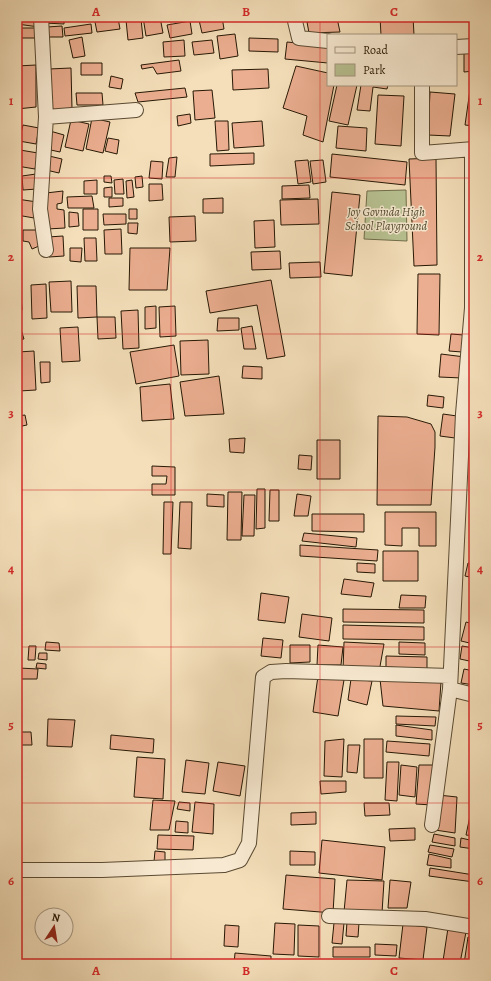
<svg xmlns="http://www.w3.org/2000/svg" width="491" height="981" font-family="Alegreya,serif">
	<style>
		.green { fill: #b8c292; stroke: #706d4b }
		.building { fill: #ebae90; stroke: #271804 }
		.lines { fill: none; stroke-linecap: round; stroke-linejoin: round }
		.street-casing { stroke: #5a4a32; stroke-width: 16 }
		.street { stroke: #f8ead2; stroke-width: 14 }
		.grid { fill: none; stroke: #d62828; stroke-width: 1; stroke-opacity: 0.55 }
		.labels { text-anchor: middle; stroke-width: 3; stroke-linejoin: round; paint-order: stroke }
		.park-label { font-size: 12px; font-style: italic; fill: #524b2f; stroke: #f8ead2 }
		.neatline { fill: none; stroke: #d62828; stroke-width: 1.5 }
		.grid-label { font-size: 13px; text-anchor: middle; font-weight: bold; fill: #d62828 }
	</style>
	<rect width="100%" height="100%" fill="#f4dfba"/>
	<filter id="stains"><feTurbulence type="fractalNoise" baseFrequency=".005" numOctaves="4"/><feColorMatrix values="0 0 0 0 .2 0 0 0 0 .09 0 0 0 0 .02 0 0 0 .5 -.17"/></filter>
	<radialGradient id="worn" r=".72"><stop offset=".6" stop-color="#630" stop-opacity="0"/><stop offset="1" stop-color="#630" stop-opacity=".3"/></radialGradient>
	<!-- green -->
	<path class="green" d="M406,190l1,51 -43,-2 3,-48z"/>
	<!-- building -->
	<path class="building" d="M18,17h22l-1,10 -22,-3z
		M44,17h20v7l-20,-1z
		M80,17h9v3l-8,1z
		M94,17h8l1,3 15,-2 2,11 -23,3z
		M143,17h17l3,16 -17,3z
		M216,17h6l2,12 -22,4 -3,-13z
		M344,17h25l1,1 -25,3z
		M380,17h33l1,18h-33z
		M337,18l3,14 -31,1 -2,-11z
		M141,19l2,19 -15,2 -2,-20z
		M190,21l2,13 -22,4 -3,-13z
		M91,24l1,9 -27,3 -1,-8z
		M62,26l1,11h-15l-1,-10z
		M19,28h20v10h-20z
		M235,34l3,22 -18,3 -3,-23z
		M82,37l3,19 -12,2 -4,-18z
		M249,38l29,1v13l-29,-1z
		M184,40l1,16 -21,1 -1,-15z
		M212,40l2,13 -20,2 -2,-13z
		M287,42l41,4v17l-43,-4z
		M474,51v20l-10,1v-20z
		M179,60l2,11 -24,3 -4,-7 -11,2 -1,-4z
		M81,63h21v12h-21z
		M36,65v42l-19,2v-43z
		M296,66l32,7v12h6l-11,57 -20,-7 4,-19 -24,-8z
		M71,68l1,41 -22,1 -1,-41z
		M268,69l1,19 -36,2 -1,-20z
		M111,76l12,3 -2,10 -12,-2z
		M472,76h2v50l-9,-1z
		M337,85h20l-9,40 -19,-4z
		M361,85h27l-1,4 -14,-2 -3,24 -13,-1z
		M185,88l2,9 -49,5 -3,-9z
		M212,90l3,28 -20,2 -2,-29z
		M430,92l25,2 -5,42 -22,-1z
		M76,93h26l1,12h-26z
		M378,95l26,1 -3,50 -26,-2z
		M190,114l1,9 -13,3 -1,-10z
		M92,118l18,4 -7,31 -17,-4z
		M71,120l18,4 -6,27 -18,-4z
		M215,121h13l1,29 -12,1z
		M262,121l2,25 -30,2 -2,-25z
		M23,125l16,3 -3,16 -17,-3z
		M338,126l29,2 -1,23 -30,-3z
		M50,131l14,4 -4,17 -14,-3z
		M108,138l11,2 -2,14 -12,-3z
		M20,150l18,3 -3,16 -18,-3z
		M254,153v11l-44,2v-12z
		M332,154l75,8 -2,23 -75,-8z
		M49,156l13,3 -3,14 -13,-3z
		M177,157l-2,20h-9l3,-19z
		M436,158l1,107 -23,1 -5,-107z
		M308,160l3,22 -13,2 -3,-23z
		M323,160l3,22 -13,2 -3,-23z
		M151,161l12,1 -1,17 -13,-1z
		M17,174h1v12h-1z
		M36,174l1,15 -14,1 -1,-14z
		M104,176h7l1,7 -8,-1z
		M142,176l1,11 -7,1 -1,-11z
		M123,179l1,15h-9l-1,-14z
		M97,180v14h-13v-13z
		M132,180l2,17 -7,1 -1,-17z
		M149,184h13l1,16 -14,1z
		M309,185l1,13 -28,1v-13z
		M112,187v10h-8v-9z
		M63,191l-1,12 -5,1v5l7,1 1,18 -18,1 -1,-36z
		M332,192l28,3 -8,81 -28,-3z
		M92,196l2,12h-26l-1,-11z
		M109,198h14v8l-14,1z
		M223,198v15h-20v-14z
		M17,199l20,3 -3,16 -17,-3z
		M318,199l1,25 -38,1 -1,-25z
		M83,209h15v21h-15z
		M129,209h8v10h-8z
		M69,212l9,1 1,13 -10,1z
		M103,214h23v10l-22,1z
		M195,216l1,25 -26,1 -1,-25z
		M274,220l1,27 -20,1 -1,-27z
		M128,223h10l-1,11 -9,-1z
		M17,228h2v16h-2z
		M121,229l1,25h-17l-1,-24z
		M23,230h14l2,16 -7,3 -3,-7 -6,-1z
		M63,236l1,20 -15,1 -1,-20z
		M84,238h12l1,23h-12z
		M70,248h12l-1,14 -11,-1z
		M130,248h40l-3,42h-38z
		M280,251l1,18 -29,1 -1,-18z
		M17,260h2l2,9h-4z
		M320,262l1,15 -31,1 -1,-15z
		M418,274h22l-1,61 -22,-1z
		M271,280l14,76 -18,3 -10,-54 -47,8 -4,-22z
		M17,281h3l2,29h-5z
		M71,281l1,31h-21l-2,-30z
		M46,284l1,34 -15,1 -1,-34z
		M77,286h19l1,31 -19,1z
		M156,306v22l-11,1v-22z
		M175,306l1,30 -16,1 -1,-30z
		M138,310l1,38 -16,1 -2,-38z
		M17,317l7,22 -7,1z
		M97,317h18l1,21 -18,1z
		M218,318h21v12l-22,1z
		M252,326l4,23h-12l-3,-21z
		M78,327l2,34 -18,1 -2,-34z
		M451,334l13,1 -2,17 -13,-1z
		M208,340l1,34 -28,1 -1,-34z
		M174,345l5,31 -43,8 -6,-32z
		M34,351l2,39 -17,1 -1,-39z
		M441,354l24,3 -3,21 -23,-1z
		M40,362h10v20l-9,1z
		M243,366l19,1v12l-20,-1z
		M219,376l5,38 -39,2 -5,-34z
		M170,384l4,35 -32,2 -2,-34z
		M471,386h3v27l-7,-1z
		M428,395l16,2 -1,11 -16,-2z
		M443,414l14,2 -2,22 -15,-2z
		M25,415l2,10 -10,2v-11z
		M378,416l29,1 24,7 4,8v15l-4,58h-54z
		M245,438l-1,15 -14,-1 -1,-13z
		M317,440h23v39h-23z
		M299,455l13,1 -1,14 -13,-1z
		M152,466l23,1v28h-23v-11h14l1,-8h-15z
		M257,489h8v39l-9,1z
		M270,490h9v31h-10z
		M228,492h14l-1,48h-14z
		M207,494l17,1v12l-17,-1z
		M297,494l14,2 -3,20h-14z
		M244,495h11l-1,41h-12z
		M164,502h9l-2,52h-8z
		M180,502h12l-1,47 -13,-1z
		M385,512h51v34h-17v-18h-17v18l-17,-1z
		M312,514h52v18l-52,-1z
		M304,533l53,5 -1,9 -54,-6z
		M300,545l78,5 -1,11 -77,-5z
		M383,551h35v30h-35z
		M357,563l18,1v9l-18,-1z
		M468,563l6,1v14l-9,-2z
		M344,579l30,4 -3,14 -30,-3z
		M261,593l28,4 -4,26 -27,-3z
		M401,595l25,1 -1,12h-26z
		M343,609l81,1v13l-81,-1z
		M302,614l30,4 -3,23 -30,-4z
		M466,622l8,2v20l-13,-3z
		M343,625l81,2v13l-81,-1z
		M263,638l20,2 -2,18 -20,-2z
		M46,642l13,1 1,8 -15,-1z
		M344,642l40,2 -5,28 -36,-2z
		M399,642l26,1v12l-26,-1z
		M290,645h20v17l-20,1z
		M318,645l25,2 -2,18h-24z
		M29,646h7l-1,14h-7z
		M462,646l12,2v14l-14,-3z
		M39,653h8v7l-9,-1z
		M386,656l41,1v12l-41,-2z
		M37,663l9,1v5l-10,-1z
		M19,668l19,1 -1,10h-18z
		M464,669l10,2v14l-13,-2z
		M318,676l26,4 -6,36 -25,-4z
		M351,679l21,2 -5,24 -19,-5z
		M380,679l61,3 -2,29 -56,-5z
		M396,716l40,1 -1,9 -39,-2z
		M48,719l27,1 -3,27 -25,-1z
		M396,725l36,5v10l-36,-4z
		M17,732h14l1,13h-15z
		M111,735l43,4 -1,14 -43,-4z
		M344,739l-2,38 -18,-1 1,-35z
		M364,739h19v39h-19z
		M387,741l43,3 -1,12 -43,-4z
		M348,745h12l-3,28 -10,-1z
		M137,757l28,2 -2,40 -29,-2z
		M186,760l23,3 -4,31 -23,-2z
		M218,762l27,4 -5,30 -27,-5z
		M387,762h12l-2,39 -12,-1z
		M401,765l16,2 -2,30 -16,-2z
		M419,765h19l-6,40 -16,-1z
		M320,781h26v11l-25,2z
		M438,795l19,2 -2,36 -20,-3z
		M153,800l22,1 -6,29h-19z
		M179,802l11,1v8l-13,-2z
		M195,802l19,2 -1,30 -21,-2z
		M473,802h1v34l-8,-1z
		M364,803h25l1,12 -25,1z
		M316,812v12l-25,1v-12z
		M176,821l12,1v11l-13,-1z
		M415,828v12l-25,1 -1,-12z
		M434,834l21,4v8l-23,-4z
		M158,835l36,1 -1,14 -36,-1z
		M461,838l13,3v8l-14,-2z
		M322,840l63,7 -3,33 -63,-7z
		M430,845l24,4 -2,8 -24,-5z
		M155,851l10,1v10l14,1 -1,11 -25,-2z
		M290,851l25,1v13h-25z
		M429,854l22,5v9l-24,-3z
		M430,868l44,7v7l-45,-6z
		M286,875l49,4 -2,34 -50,-4z
		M347,880l37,1 -2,32 -38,-1z
		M390,880l21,2 -4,26h-19z
		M347,922l12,1 -1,14 -12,-1z
		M275,923l20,1 -1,31 -21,-1z
		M334,923h10l-2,21 -10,-1z
		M403,924l24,3 -4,33 -24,-2z
		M225,925l14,1 -1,21 -14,-1z
		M298,925l21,1v31l-21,-1z
		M448,928l18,4 -6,31 -17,-2z
		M468,937l6,1v26h-10z
		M375,944l22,1 -1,11 -21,-1z
		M333,947h37v10h-37z
		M235,953l36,3v8h-37z"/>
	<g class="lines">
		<!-- street casing -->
		<g class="street-casing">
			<path id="street" d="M41,17l5,100 -6,92 6,41
				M294,17l5,21 29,3
				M456,47l18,-1
				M422,85v68l52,-4
				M46,117l90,-7
				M450,689l24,6
				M432,825l18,-136 13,-275 9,-106v-158
				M17,870h85l122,-5 16,-5 9,-17 14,-166 8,-5 15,-1 164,5
				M329,916l96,3 49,8"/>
		</g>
		<!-- street -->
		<use href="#street" class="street"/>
	</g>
	<!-- grid -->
	<path class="grid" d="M171,17v947M320,17v947M17,178h457M17,334h457M17,490h457M17,647h457M17,803h457"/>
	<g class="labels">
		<!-- park labels -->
		<g class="park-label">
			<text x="386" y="216">Joy Govinda High<tspan x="386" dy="14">School Playground</tspan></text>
		</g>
	</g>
	<!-- margin -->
	<rect width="491" height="981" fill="none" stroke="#f4dfba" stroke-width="44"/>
	<!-- legend -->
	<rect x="327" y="34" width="130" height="52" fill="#f8ead2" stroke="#a49680"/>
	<rect x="335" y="47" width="20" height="6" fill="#f8ead2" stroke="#a49680"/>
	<text x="363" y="54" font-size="12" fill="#271804">Road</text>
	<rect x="335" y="64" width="20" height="12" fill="#b8c292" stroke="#a49680"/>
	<text x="363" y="74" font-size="12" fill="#271804">Park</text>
	<!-- north arrow -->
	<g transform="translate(54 927) rotate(12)"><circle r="19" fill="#f8ead2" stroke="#a49680"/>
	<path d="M0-3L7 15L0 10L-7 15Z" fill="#8f2418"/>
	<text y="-6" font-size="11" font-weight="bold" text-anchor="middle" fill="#271804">N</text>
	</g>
	<rect x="22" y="22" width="447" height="937" class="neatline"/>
	<g class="grid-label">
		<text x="96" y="16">A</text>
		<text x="246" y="16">B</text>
		<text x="394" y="16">C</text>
		<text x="11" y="105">1</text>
		<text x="480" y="105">1</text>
		<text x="11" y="261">2</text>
		<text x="480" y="261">2</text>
		<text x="11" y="417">3</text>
		<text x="480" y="417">3</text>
		<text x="11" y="573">4</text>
		<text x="480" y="573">4</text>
		<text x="11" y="729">5</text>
		<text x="480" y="729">5</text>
		<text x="11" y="885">6</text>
		<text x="480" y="885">6</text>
		<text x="96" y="975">A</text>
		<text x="246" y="975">B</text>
		<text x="394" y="975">C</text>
	</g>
	<rect width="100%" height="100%" filter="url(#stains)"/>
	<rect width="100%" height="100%" fill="url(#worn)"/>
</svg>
